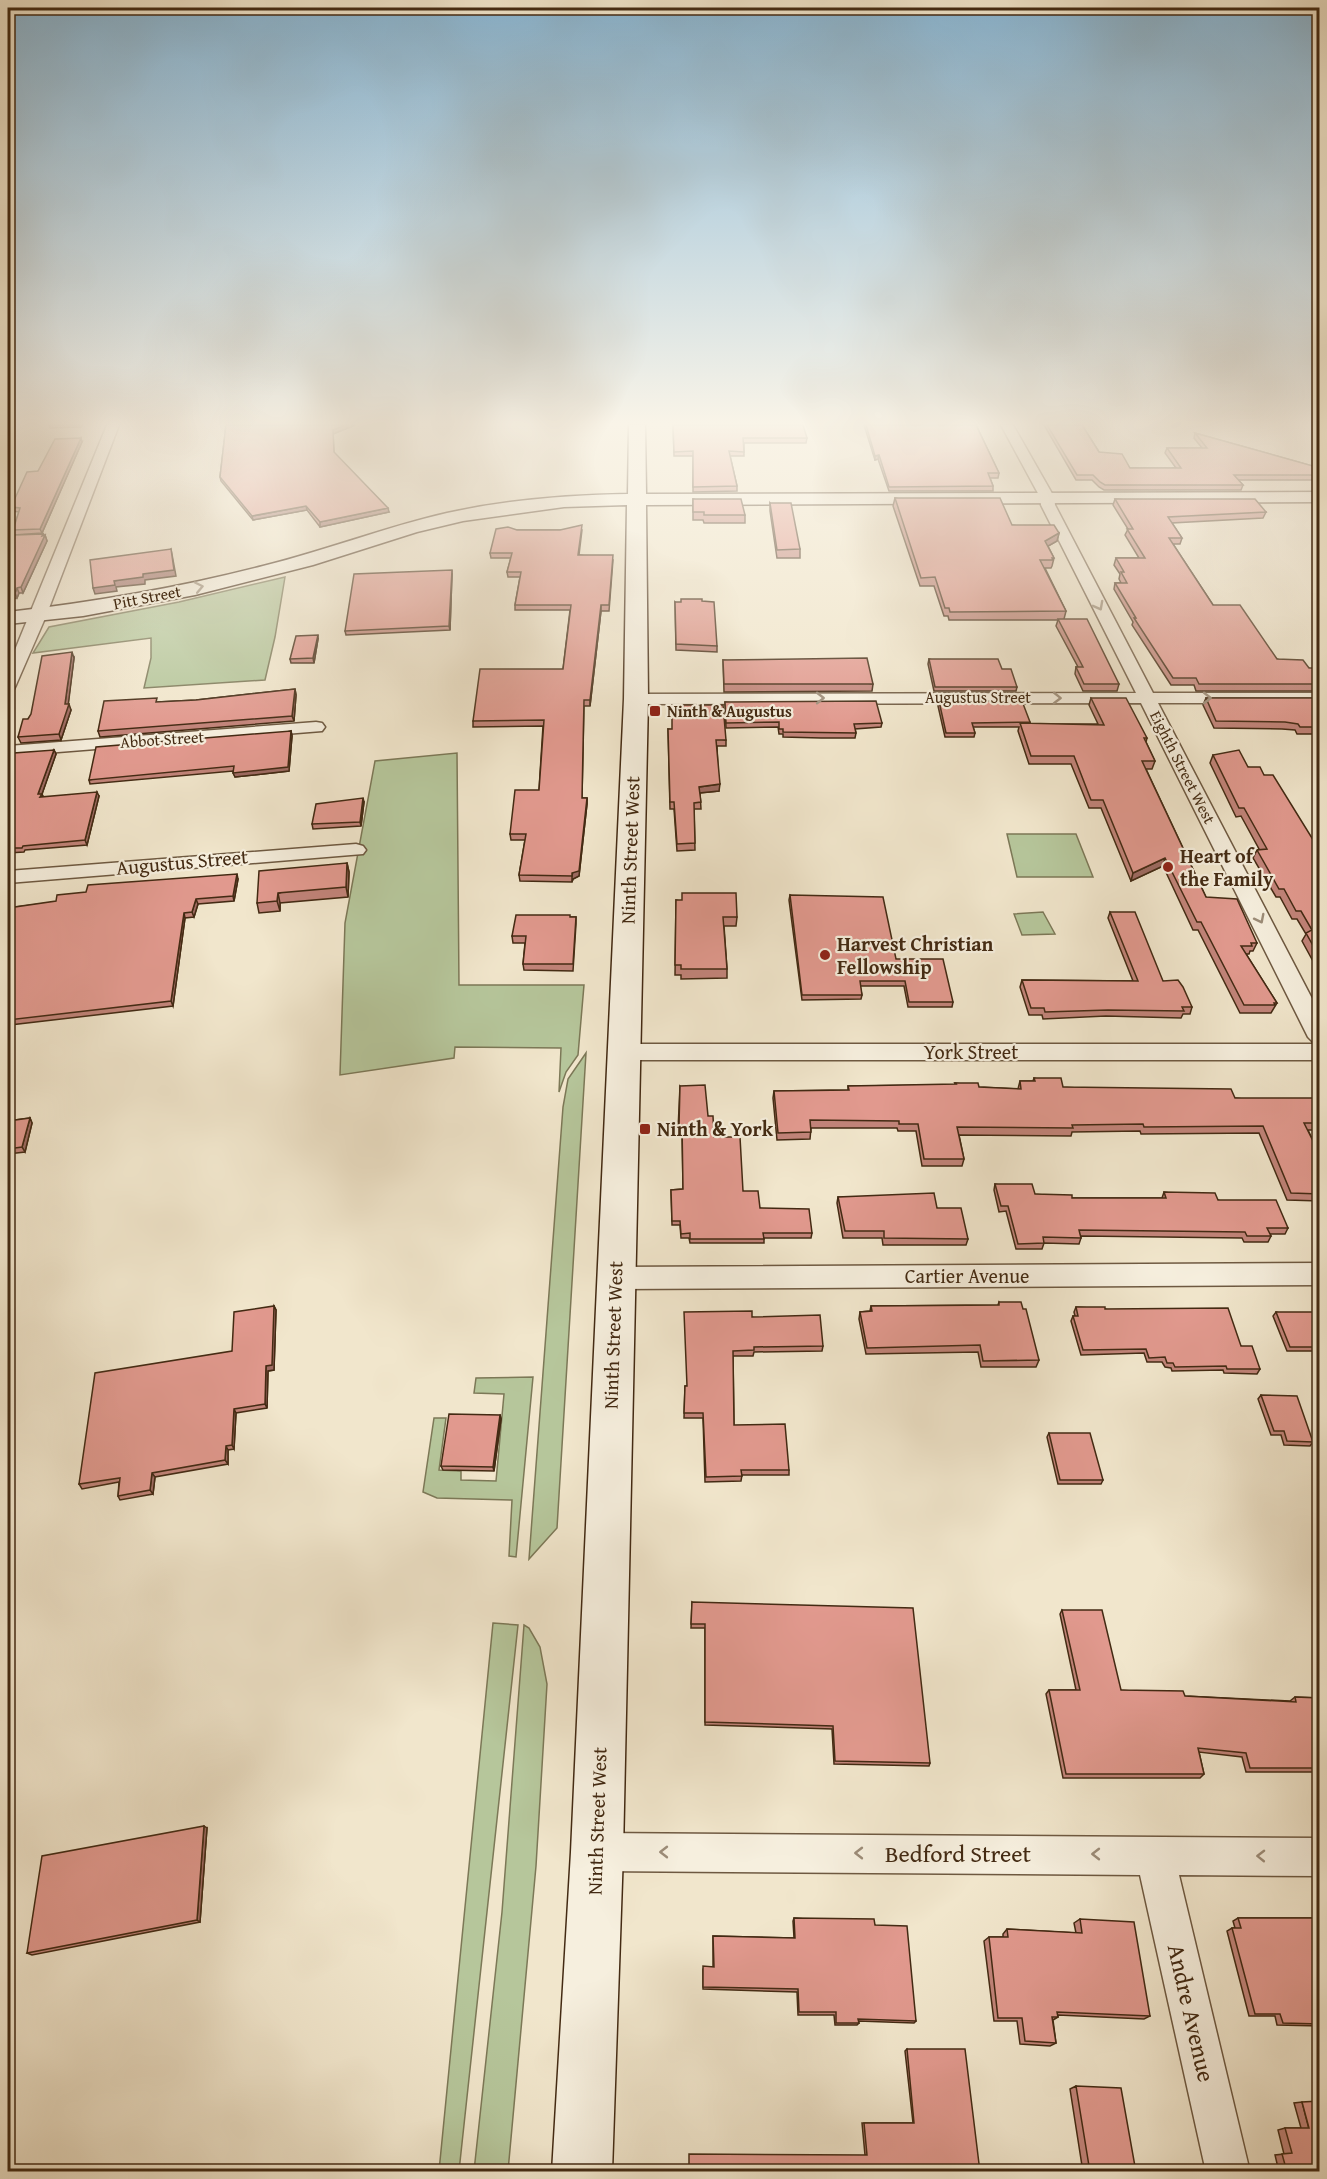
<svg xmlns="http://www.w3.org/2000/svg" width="1327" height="2179" font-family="'Gentium Book Plus',serif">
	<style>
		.green { fill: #b6c69b; stroke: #7c7857; stroke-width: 1.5 }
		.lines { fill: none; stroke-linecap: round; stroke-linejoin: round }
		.street-casing { stroke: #6e5941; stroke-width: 3 }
		.secondary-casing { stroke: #432a13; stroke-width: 3 }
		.street { fill: #f6efde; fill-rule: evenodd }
		.secondary { fill: #f6efde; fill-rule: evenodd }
		.wall { fill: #c2847a; stroke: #432a13; stroke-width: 1.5 }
		.shaded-wall { fill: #9e6b63; stroke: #432a13; stroke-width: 1.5 }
		.building { fill: #e1998e; stroke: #432a13; stroke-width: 1.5 }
		.oneway { stroke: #9c8c78 }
		.poi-dot { fill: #8f2418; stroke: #f6efde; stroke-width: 2 }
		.labels { text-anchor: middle; stroke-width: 4.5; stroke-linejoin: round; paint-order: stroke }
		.far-street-label { font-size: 16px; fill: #432a13; stroke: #f6efde }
		.far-poi-label { font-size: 16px; font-weight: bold; fill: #432a13; stroke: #f6efde; text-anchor: start }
		.street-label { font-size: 20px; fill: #432a13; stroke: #f6efde }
		.poi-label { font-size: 20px; font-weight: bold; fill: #432a13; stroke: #f6efde; text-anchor: start }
		.near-street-label { font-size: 24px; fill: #432a13; stroke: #f6efde }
	</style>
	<rect width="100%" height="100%" fill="#f1e6cc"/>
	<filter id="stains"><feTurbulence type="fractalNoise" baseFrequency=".00333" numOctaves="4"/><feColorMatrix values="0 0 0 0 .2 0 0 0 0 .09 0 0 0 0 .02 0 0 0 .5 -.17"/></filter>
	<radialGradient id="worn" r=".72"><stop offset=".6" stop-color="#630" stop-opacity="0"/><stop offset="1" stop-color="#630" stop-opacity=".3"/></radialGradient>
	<!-- green -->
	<path class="green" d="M285,577l-10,60 -10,43 -121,8 7,-30v-20l-118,15 16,-26 130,-25z
		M457,753l2,232h125l-6,70 -12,17 -7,20 2,-44 -106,-1 -1,11 -114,17 5,-152 30,-162z
		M1007,834h69l17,43h-76z
		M1043,912l12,22 -33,1 -8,-21z
		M586,1053l-29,475 -28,31 34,-452 5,-28z
		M533,1377l-17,180 -7,-1 3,-56 -75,-2 -14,-6 11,-74h12l-7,52 22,1v9l35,1 8,-87 -30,-1 2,-15z
		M493,1623l25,2 -59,546h-20z
		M524,1625l5,3 11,19 7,37 -11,182 -28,305h-34l28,-259z"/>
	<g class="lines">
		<!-- street casing -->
		<g class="street-casing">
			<path id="street" d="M107,425h12l-73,191 -30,69 -2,4 -6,1v-23z
				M1001,425h12l41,72 1,8 98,188h167v10h-162l162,311v46h-697l-8,-2 -4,-6 4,-6 8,-2h692l-7,-7 -167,-334 -505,1 -6,-1 -2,-4 2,-4 6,-1 500,-1 -95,-188 -1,-8z
				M316,722l6,1 3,4 -3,4 -314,25v-10z
				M356,844l7,2 3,4 -3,4 -355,29v-12z
				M1320,1263v22l-705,4 -10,-3 -4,-8 4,-8 10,-3z
				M597,1833l723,5v38l-141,-1 71,297h-44l-66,-297 -543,-4 -13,-6 -6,-13 6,-13z"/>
		</g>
		<!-- secondary casing -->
		<g class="secondary-casing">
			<path id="secondary" d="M629,425h16l1,69 674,-2v10l-674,3 2,194 -25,1153 -11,320h-60l19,-320 53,-1153 3,-194 -63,2 -101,14 -46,11 -104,33 -118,30 -112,21 -75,8v-12c86,-10 170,-24 255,-46 62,-15 122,-39 184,-53 59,-13 120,-18 181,-19z"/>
		</g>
		<!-- street -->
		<use href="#street" class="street"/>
		<!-- secondary -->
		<use href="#secondary" class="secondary"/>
	</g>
	<!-- wall -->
	<path class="wall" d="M49,425h33l-1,2 -31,1z
		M226,425h129l-22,9 1,19 55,59 -69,15 -13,-17 -54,10 -32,-39 -1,-4z
		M673,425l134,13 -1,5h-62v13h-14l7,30v5l-44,1v-36h-19z
		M864,425h112l23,48 -1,5h-8l3,8v5h-104l-11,-32 -3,1z
		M1044,425h38l17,27 31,16h46l-11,-15 2,-5h35l-8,-10 1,-5 125,35v10l-1,2h-81l5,5 -2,5h-137l-5,-3 -7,-7h-16z
		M82,442l-40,91 -28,2 -1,-5 6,-18 -6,-1 -2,-4 27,-36z
		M895,498l117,27 47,8 -2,8 -9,5 6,12 -2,8 -1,2h-6l21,43 -2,8 55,65 -2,7h-34l-8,-17 1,-7h2l-22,-41 2,-6h-109l-1,-4h-4l-10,-30h-14l-27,-80z
		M693,499l52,16v8h-41l-1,-3h-10z
		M1115,499l151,13 -3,6 -91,5 10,15 -2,6h-7l40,61 64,54 32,9 11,9v14h-124l-2,-6h-23l-39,-60 1,-3 -19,-33 1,-6h6l-2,-4 1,-5 -6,-9 2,-7h23l-14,-23 3,-6 -15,-24z
		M770,503l30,46v9h-23l-7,-47z
		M517,530h65l-3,25 34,5 -4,51h-8l-11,95h-6l-2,92h5v6l-8,72 -6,3 -1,3 -52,-1 -1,-6 6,-35h-14l-1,-6 29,-44 4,-64 -70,1v-6l90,-52 7,-59h-55v-5l5,-28h-12l-1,-5 4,-14h-20l-1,-5z
		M43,534v2l2,-1 2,6 -24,52h-4l-2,5 -9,1v-49z
		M452,574l-2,56 -104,5 -1,-4z
		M675,602l42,44v6l-41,-2z
		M318,639l-4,24h-23l-1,-4z
		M74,658l-6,46 3,6 -10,30 -40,3 -3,-6 10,-18z
		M929,659l88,28 -1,4h-82l-6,-27z
		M723,660l150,24 -1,7 -148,1z
		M295,689l1,6 -2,26 -194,16 -2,-6 60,-29 38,-2z
		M1091,698l56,40 -1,4 9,19 -3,8h-6l60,128 51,46 -4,8h-3l-1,3h-3l31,49 -6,10h-31l-42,-83h-5l-30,-64 -32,15 -30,-73h-12l-18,-44h-42l-11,-33 1,-4h-46l2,6 -1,4h-29l-7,-31 1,-5 91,21v2h68l-9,-19z
		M1206,698h114v36h-23l-2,-4 -13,-1 -68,-1 -11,-23z
		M725,702l157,21 -1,4 -26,2 1,4 -1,5h-34l-38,-1v-3h-4l-1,-7 -52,1z
		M668,729l58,11v6h-9l2,45 -19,2 1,16h-7l1,41 -18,1 -3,-42h-4z
		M291,731l1,5 -3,35 -54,6 -2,-6 -143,13 -1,-4z
		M54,750l2,4 -14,40 1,3 56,-1 -12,49 -62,5 -1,2 -16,1v-83z
		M1213,755l35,12 16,8 56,76v123l-18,-33 4,-7 -9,-15h-5l-12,-22h-4l-23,-39 4,-8 2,-1 -18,-33 -5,1 -26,-54z
		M364,802l-3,24 -48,3 -1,-5z
		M347,863l2,9 -1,25 -68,6v8l-21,2 -2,-10z
		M238,879l-4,22 -36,3 -4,13 -9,1 -12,88 -163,19 -2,4v-121z
		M790,895l106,64 57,43 -1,5h-44l-4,-21h-44l2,9 -1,4 -59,1 -13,-100z
		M676,900l61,17 -1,9h-12l3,43v9l-46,1v-4h-6z
		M1110,912l53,69 29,26 -2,7h-7l-2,4 -75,-2 -63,3 -1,-4h-13l-9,-28 2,-7 111,1 -25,-63z
		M570,917h6v7l-3,47 -49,-1 -1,-6 2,-21h-12l-1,-7z
		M1034,1078l29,9 172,11 85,10v22h-12l12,25v46l-33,-1 -28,-67 -118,1 -1,-3 -68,1 -1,4 -112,-1 5,24 -2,7h-40l-6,-35h-18l-1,-3h-86l-1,11 -33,1 -4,-42 1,-7 74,-1v-4l107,-1v-2l24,4 39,2 2,-8h13z
		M680,1086l28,30 6,21 29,54 17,17 52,25 -1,5h-47v5h-74l-1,-5h-8l-1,-13h-8l-1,-35 12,-1 -1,-59h-4z
		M30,1118l2,5 -7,29 -17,2v-33z
		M995,1184l40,10 37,4h90l2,-6 54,8 70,28 -3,6h-15l1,2 -3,6h-24l-2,-4 -161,-2v2l-2,6 -35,-1 -2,6h-26l-10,-38 -7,1 -5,-22z
		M838,1197l99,11 31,31 -2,6h-83l-1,-7h-39l-6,-35z
		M999,1302l40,58 -3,7h-55l-3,-15 -112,2 -7,-35 1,-7 10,-1 1,-5 127,-1z
		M274,1306l2,4 -2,60 -6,1 -1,37 -31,5 -2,36 -6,1v14l-73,13 -2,17 -33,6 -2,-4 1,-14 -37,7 -3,-5 153,-133z
		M1076,1307l29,2 136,37 19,23 -3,5 -33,-1 -1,-3 -51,1 -1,-3 -6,-1 -3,-5h-15l-3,-9 -63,2 -10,-34 2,-5h2l-1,-4z
		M1276,1312l44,12v27h-33l-14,-35z
		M752,1317l71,29 -1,5 -68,1 -1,4h-20l1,69 55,45v5h-47l-1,6 -36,1 -2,-64h-19l1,-32h2z
		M1261,1395l52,47 -3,4 -26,-1 -3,-10h-10l-13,-36z
		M500,1415l1,4 -7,52 -51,-1 -2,-4z
		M1049,1433l54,47 -2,4h-43l-11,-47z
		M692,1602l238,161 -1,3 -95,-2 -2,-35 -127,-4v-97h-14z
		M1062,1610l59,80 64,6 105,5 5,-4 25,1v74h-74l-4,-15 -43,-5 5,22 -4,4h-137l-17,-84 3,-4h27l-16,-76z
		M207,1828l-7,94 -168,33 -5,-2z
		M794,1918l81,7 41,96 -2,2 -56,-2 1,2 -2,2h-22l-1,-10h-36l-1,-23 -94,-3v-20l10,-2v-31l81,2 -1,-17z
		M1238,1918h82v108l-43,-1 -2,-9h-26l-22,-85 5,-3h3l-2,-7z
		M1080,1919l70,97 -6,3 -86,-4v2l-5,3 3,23 -6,3 -30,-2 -3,-23h-23l-10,-80 5,-4h14v-3l4,-5 69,4 -2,-10z
		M907,2049l73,123 -115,-17 -3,-32h51l-8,-72z
		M1076,2086l60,86h-53l-13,-83z
		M1302,2102l18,70h-41l-4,-17 9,-1 -6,-24 7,-2h16l-7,-25z"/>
	<!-- shaded-wall -->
	<path class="shaded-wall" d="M10,425h5l-7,14v-10z
		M345,425h10l-22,9v-4z
		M81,438l1,4 -40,91 -2,-4z
		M879,455l-1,4 -3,1v-4z
		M306,506l1,4 -54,10 -1,-4z
		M388,508l1,4 -69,15v-5z
		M1059,533l-2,8 -14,8 2,-8z
		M43,534l1,3 1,-2 2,6 -24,52 -2,-6z
		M171,549l5,27 -31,4v4l-29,3 1,4 -22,3 -2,-6 21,-7 29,-7z
		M452,570v4l-2,56 -1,-4z
		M17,588l2,5 -2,5 -2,-5z
		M601,605v6l-11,95v-6z
		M318,635v4l-4,24 -1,-5z
		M72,652l2,6 -6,49 1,-3 2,6 -10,30 -2,-6 6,-30z
		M295,689l1,6 -2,26 -2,-5z
		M291,731l1,5 -3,35 -54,6 -2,-4z
		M54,750l2,4 -14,40 2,4 -2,4 -4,-8z
		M720,784l-1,7 -20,2v-6z
		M97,792l2,4 -12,49 -2,-5z
		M363,798l1,4 -3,24 -1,-4z
		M587,798v6l-8,72 -6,3 -1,3v-6z
		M1165,858l-2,8 -32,15 2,-8z
		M347,863l2,9 -1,25 -2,-10z
		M237,874l1,5 -4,22 -1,-5z
		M278,893l2,10v8l-3,-10z
		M196,899l2,5 -4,13 -2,-5z
		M184,913l1,5 -12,88 -2,-5z
		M30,1118l2,5 -7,29 -3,-5z
		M274,1306l2,4 -2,60 -6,1 -1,37 -2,-4 1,-38z
		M234,1409l2,4 -2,36 -2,-4z
		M500,1415l1,4 -7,52 -1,-4z
		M226,1446l2,4v14l-3,-4z
		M152,1473l3,4 -2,17 -3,-4z
		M204,1826l3,2 -7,94 -3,-2z"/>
	<!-- building -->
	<path class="building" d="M226,425h119l-12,5 1,22 54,56 -68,14 -14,-16 -54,10 -32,-39z
		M673,425h130l4,13h-64l1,14 -15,-1 8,35 -44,1v-36l-19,1z
		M866,425h110l23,48h-11l5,13 -104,1 -10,-32 -4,1z
		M1047,425h35l17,27 23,2 8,14h51l-14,-20h40l-12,-15 125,35v7h-86l9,10h-138l-5,-3 -7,-7h-16z
		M81,438l-41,91 -27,1 7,-22 -9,-1 16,-35 11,-1 17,-32z
		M895,498h105l12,27h42l5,8 -14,8 9,17h-2l1,2h-13l26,51 -116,1 -1,-4h-4l-10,-31 -14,1z
		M693,499h48l4,16h-41v-3h-11z
		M1115,499h140l11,13 -98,5 14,21h-13l44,67h27l37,54 26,1 6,8h5l6,9v7h-121l-3,-6h-23l-39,-60h2l-21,-35h12l-6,-11h3l-8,-14h29l-18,-29h6z
		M770,503h21l9,46 -23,1z
		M582,525l-4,30h35l-4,50h-8l-11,95h-6l-2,98h5l-8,73 -7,2v3l-53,-1 7,-41h-16l5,-44h24l5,-70 -71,1 7,-52h83l8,-64h-56l6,-33h-14l5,-19h-22l6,-24 12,-2 9,3h43z
		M43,534l-1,2 3,-1 -24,52 -4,1 -2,5h-7v-43l7,-15z
		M171,549l3,21 -31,4v3l-29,4 1,4 -22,3 -3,-28z
		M452,570l-3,56 -104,5 9,-57z
		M681,599h21v2l12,1 3,44 -41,-2 -1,-42h6z
		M1058,619h29l32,65h-35l-8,-17h7z
		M318,635l-5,23 -23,1 6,-23z
		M72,652l-7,52h4l-10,30 -41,3 5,-18h5l3,-5 11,-58z
		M867,658l6,26h-149l-1,-24z
		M929,659h69l4,10h9l6,18h-82z
		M295,689l-3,27 -194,15 6,-30 53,-3 -1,4 40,-2z
		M1091,698h35l21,40h-3l11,23h-13l64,136 31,2 20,44h-6l1,3h-11l36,57h-3l1,2h-31l-43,-83h-4l-32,-64 -32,15 -30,-73h-12l-17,-44h-43l-11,-33 84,2z
		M1206,698h114v29h-20l-2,-3 -13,-2 -69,-1z
		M876,701l6,22 -28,1 2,9 -73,-1v-3h-4v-7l-53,1 -1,-21z
		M939,701h83l8,21 -58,1 3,10h-29z
		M672,705h51l3,35h-10l4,44 -21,3 2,15 -7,1 1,40 -18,1 -3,-42h-4l-2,-73h4z
		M291,731l-3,36 -55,6 1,-7 -145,14 7,-33z
		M54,750l-16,44h4l-2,3 57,-5 -12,48 -62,6 -1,2h-14v-78l6,-17z
		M1239,750l9,17h12l4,8h9l47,76v107l-14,-25 6,-3 -11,-19h-5l-12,-22h-5l-22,-39 10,-1 -23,-41h-5l-26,-53z
		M363,798l-3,24 -48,2 4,-20z
		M347,863l-1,24 -68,6 -1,8 -20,2 2,-32z
		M237,874l-4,22 -37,3 -4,13 -8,1 -13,88 -163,19v-112l48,-7 1,-6 29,-3 2,-7z
		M682,893h54l1,24h-14l4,52h-46v-4h-6l1,-65h6z
		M790,895l93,2 13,62h47l10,43h-44l-4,-21h-45l2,14h-60z
		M1110,912h25l28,69 15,-1 5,7 9,20h-10l2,4 -76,-1 -63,2 -1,-4h-13l-9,-28 116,1z
		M516,915h54v2h6l-3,47h-50l3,-28h-14z
		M1034,1078h27l2,9 168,2 4,9h80l5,10v15h-16l16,32v39l-29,-1 -28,-67 -119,1 -1,-3 -71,1 1,3 -116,-1 7,32h-40l-6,-35h-19v-3l-89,-1 1,12 -33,1 -4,-42 75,-1 -1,-4 108,-2 -1,-1h23l1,4 42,2 -1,-8h15z
		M705,1085l3,31h5l1,21h26l3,54h15l2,17 49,1 3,24h-49l1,6h-74v-6l-9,1 -1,-13h-8l-1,-31 12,-1 -1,-64h-3l1,-39z
		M30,1118l-8,29 -14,2v-28z
		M995,1184h37l3,10 37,1v3h94l-2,-6 51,1 3,7h58l12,28h-21l4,8h-24l-2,-4 -166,-2 2,8 -38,-1 1,6 -26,1 -10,-38h-7z
		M934,1193l3,15h24l7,31 -84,-1v-7h-39l-7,-34z
		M999,1302h22l2,7h3l13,51 -56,1 -3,-16 -113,3 -7,-36 12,-1 -1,-5 128,-1z
		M274,1306l-2,59 -6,1 -1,38 -31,5 -2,36 -6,1 -1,14 -73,13 -2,17 -32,6 2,-18 -41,6 16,-111 137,-22 2,-39z
		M1076,1307h29v2l123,-1 13,38h11l8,23h-33l-1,-3 -51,1 -2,-4h-6l-2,-6 -16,1 -3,-9 -63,1 -10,-34h5z
		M752,1311v6l68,-2 3,31 -69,1v3l-21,1 1,74 51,-1 4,46h-48l1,6 -36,1 -3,-64h-19l1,-27h2l-3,-74z
		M1276,1312h38l6,12v23h-30z
		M1261,1395l36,1 16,46 -26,-1 -3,-10h-10z
		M449,1414l51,1 -7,52 -52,-1z
		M1049,1433h41l13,47h-43z
		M692,1602l221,6 17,155 -95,-2 -2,-35 -128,-4v-98h-14z
		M1062,1610h40l19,80 62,1 2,5 111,6 -1,-5 25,1v70h-70l-4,-15 -48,-5 6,26h-138l-17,-84h31z
		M204,1826l-7,94 -170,33 15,-97z
		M794,1918l80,1 1,6 32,1 9,95 -58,-2 1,4h-23v-11h-37l-1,-23 -95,-2v-21l11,1 -1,-31 82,2z
		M1238,1918h82v106l-37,-1 -3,-9h-25l-23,-86h9z
		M1080,1919l54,3 16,94 -93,-4 1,5h-6l4,26 -31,-2 -3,-23h-24l-9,-81h19l-1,-8 75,4z
		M907,2049h58l15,123h-291v-18l178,1 -3,-32h50z
		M1076,2086l45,2 15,84h-46z
		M1320,2101v71h-33l-5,-18 10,-1 -7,-25h24l-7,-26z"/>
	<!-- one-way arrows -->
	<defs><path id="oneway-chevron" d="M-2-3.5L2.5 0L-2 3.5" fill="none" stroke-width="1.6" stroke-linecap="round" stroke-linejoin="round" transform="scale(1.5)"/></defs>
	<g class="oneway">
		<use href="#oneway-chevron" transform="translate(199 587) rotate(-12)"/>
		<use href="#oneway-chevron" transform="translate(1099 606) rotate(62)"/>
		<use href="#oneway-chevron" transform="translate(820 698)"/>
		<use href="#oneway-chevron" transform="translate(1057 698) rotate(1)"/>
		<use href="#oneway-chevron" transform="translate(1207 698)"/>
		<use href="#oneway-chevron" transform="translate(1260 919) rotate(63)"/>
		<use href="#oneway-chevron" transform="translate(664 1852) rotate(-180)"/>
		<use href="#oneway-chevron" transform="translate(859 1853) rotate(-180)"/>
		<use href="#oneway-chevron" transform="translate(1096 1854) rotate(-180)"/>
		<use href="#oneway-chevron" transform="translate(1261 1856) rotate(-179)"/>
	</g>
	<!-- sky -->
	<linearGradient id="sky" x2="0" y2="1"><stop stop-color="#89b8d7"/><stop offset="0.58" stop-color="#f9f4e8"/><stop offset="1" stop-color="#f9f4e8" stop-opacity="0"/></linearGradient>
	<rect width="1327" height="730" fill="url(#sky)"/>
	<!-- markers -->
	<g class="poi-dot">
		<rect x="649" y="705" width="12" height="12" rx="3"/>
		<circle cx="1168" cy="867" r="6"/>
		<circle cx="825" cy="955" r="6"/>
		<rect x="639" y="1123" width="12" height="12" rx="3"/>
	</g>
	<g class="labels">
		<!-- far-street labels -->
		<g class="far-street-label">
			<text transform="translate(147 597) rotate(-11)" y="6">Pitt Street</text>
			<text x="978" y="703">Augustus Street</text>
			<text transform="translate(162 739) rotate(-4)" y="6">Abbot Street</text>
			<text transform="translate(1183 767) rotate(63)" y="6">Eighth Street West</text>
		</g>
		<!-- far-poi labels -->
		<g class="far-poi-label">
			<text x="667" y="717">Ninth &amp; Augustus</text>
		</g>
		<!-- street labels -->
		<g class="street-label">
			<text transform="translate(630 850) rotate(-88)" y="7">Ninth Street West</text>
			<text transform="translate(182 862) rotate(-5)" y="7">Augustus Street</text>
			<text x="971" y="1059">York Street</text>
			<text x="967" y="1283">Cartier Avenue</text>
			<text transform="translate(613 1335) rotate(-88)" y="7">Ninth Street West</text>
			<text transform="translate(597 1821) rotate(-88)" y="7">Ninth Street West</text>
		</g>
		<!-- poi labels -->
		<g class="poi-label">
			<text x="1180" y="863">Heart of<tspan x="1180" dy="23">the Family</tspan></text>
			<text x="837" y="951">Harvest Christian<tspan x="837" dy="23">Fellowship</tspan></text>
			<text x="657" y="1136">Ninth &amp; York</text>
		</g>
		<!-- near-street labels -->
		<g class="near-street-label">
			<text x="958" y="1862">Bedford Street</text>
			<text transform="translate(1191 2013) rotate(77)" y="8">Andre Avenue</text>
		</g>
	</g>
	<!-- margin -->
	<rect width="1327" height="2179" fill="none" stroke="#f1e6cc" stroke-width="30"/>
	<rect x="9" y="9" width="1309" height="2161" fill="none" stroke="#432a13" stroke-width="3"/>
	<rect x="15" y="15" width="1297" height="2149" fill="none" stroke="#432a13" stroke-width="1.5"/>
	<rect width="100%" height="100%" filter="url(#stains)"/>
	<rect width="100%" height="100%" fill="url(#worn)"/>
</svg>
